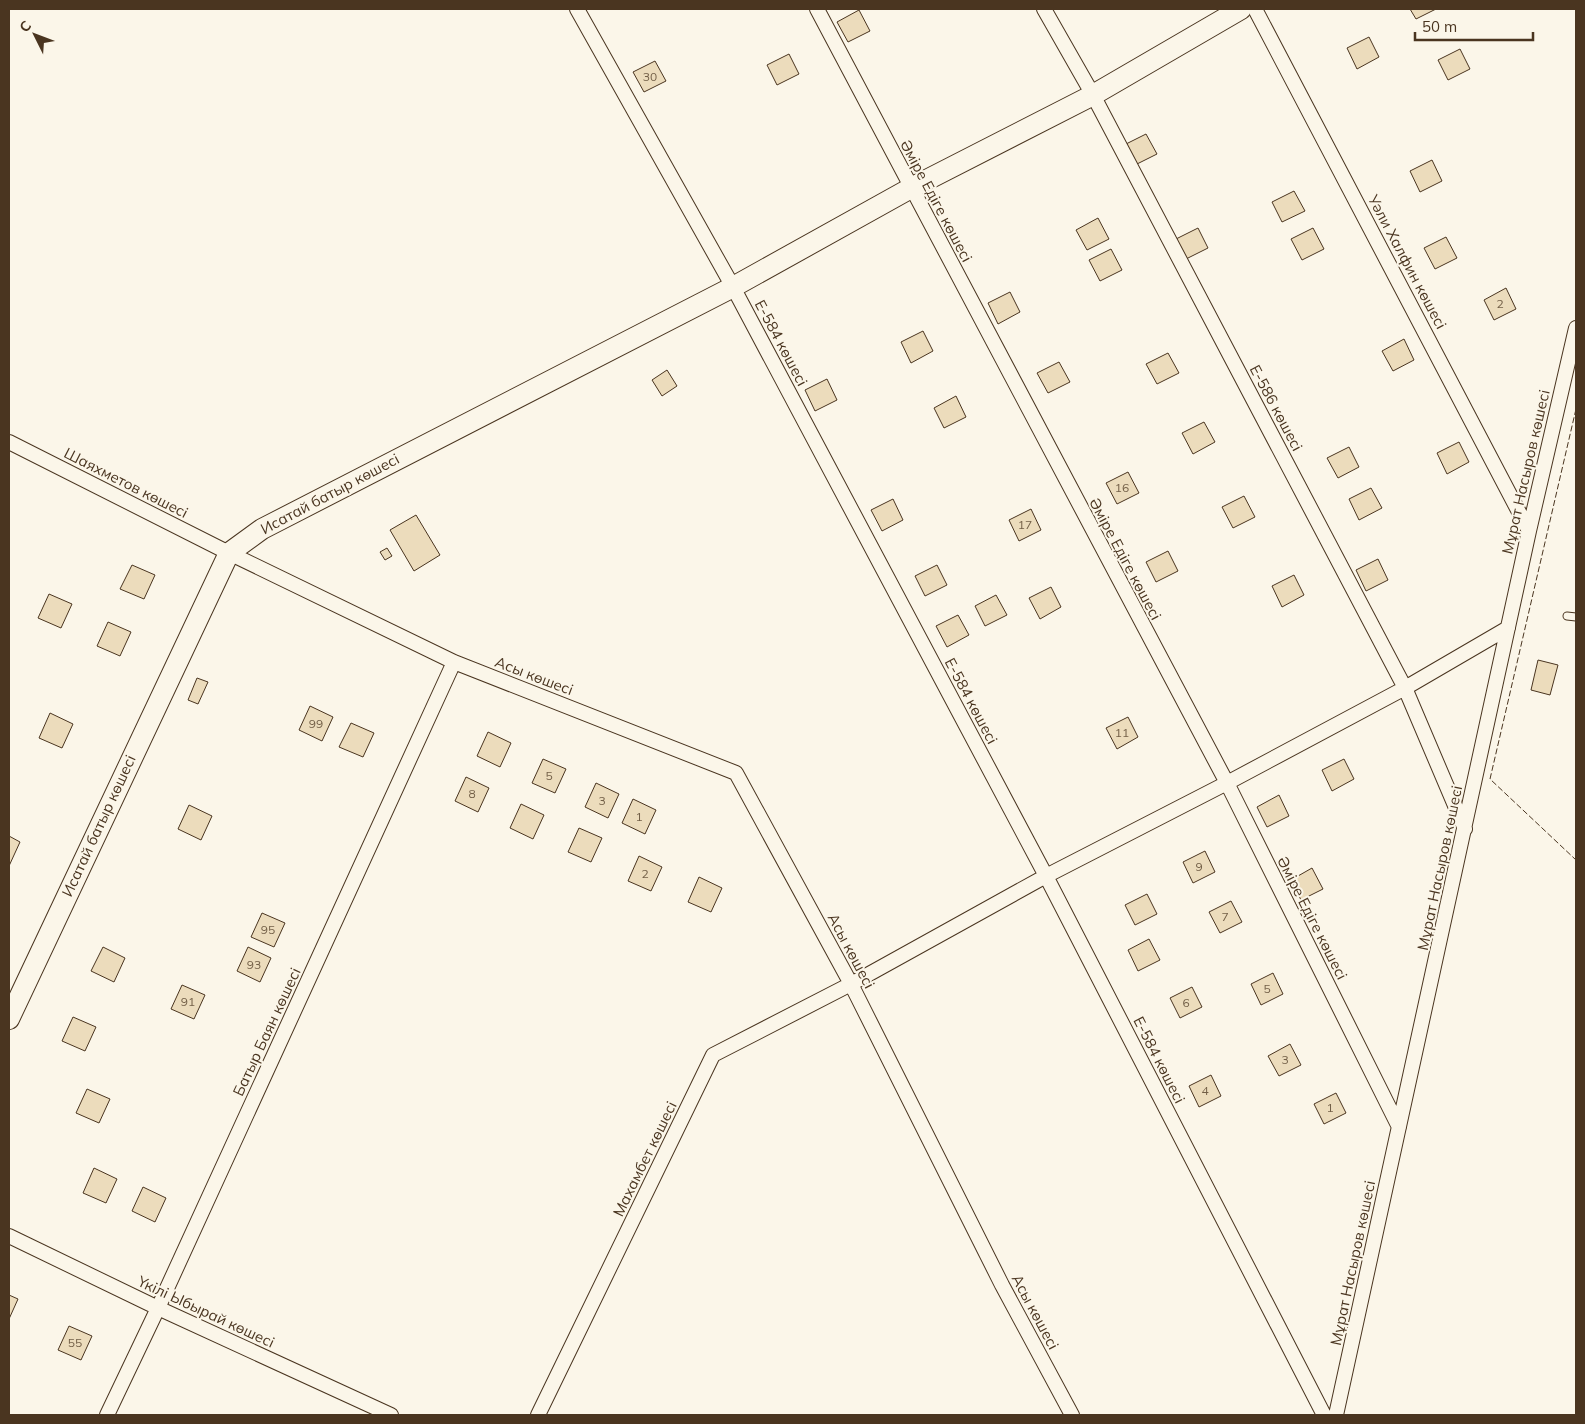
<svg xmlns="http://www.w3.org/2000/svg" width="1585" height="1424" font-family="Mulish,sans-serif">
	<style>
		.building { fill: #ecdcbc; stroke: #4a3520 }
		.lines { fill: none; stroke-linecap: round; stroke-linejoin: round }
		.lane-casing { stroke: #4a3520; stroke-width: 9 }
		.street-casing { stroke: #4a3520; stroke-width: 16 }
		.secondary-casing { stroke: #4a3520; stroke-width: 22 }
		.lane { stroke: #fbf6e9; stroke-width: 7 }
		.street { stroke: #fbf6e9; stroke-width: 14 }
		.secondary { stroke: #fbf6e9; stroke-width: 20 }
		.fence { stroke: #4a3520; stroke-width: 1; stroke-dasharray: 6 2.5; stroke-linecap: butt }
		.labels { text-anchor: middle; stroke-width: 4; stroke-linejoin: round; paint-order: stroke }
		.number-label { font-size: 12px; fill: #725f47 }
		.street-label { font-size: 15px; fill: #4a3520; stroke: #fbf6e9 }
	</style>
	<rect width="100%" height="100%" fill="#fbf6e9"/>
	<!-- building -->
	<path class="building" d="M1410,9h26l-20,10z
		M859,10l11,21 -22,11 -11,-20z
		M1369,37l10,20 -22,12 -10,-21z
		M1460,49l10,20 -22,11 -10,-20z
		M789,54l10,20 -22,11 -10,-20z
		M655,61l11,20 -22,11 -11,-20z
		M1146,134l11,20 -22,11 -11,-20z
		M1432,160l10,21 -22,11 -10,-21z
		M1294,191l11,20 -23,11 -10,-20z
		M1098,218l11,21 -22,11 -11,-20z
		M1198,228l10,20 -22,11 -10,-20z
		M1313,228l11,21 -22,11 -11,-21z
		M1446,237l11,21 -22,11 -11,-21z
		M1111,249l11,21 -22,11 -11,-21z
		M1506,288l10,21 -22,11 -10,-20z
		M1010,292l10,20 -22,12 -10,-21z
		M923,331l10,20 -22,12 -10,-21z
		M1404,339l10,21 -21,11 -11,-20z
		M1168,353l11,20 -22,11 -11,-20z
		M1059,362l11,20 -22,11 -11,-20z
		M667,370l10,16 -15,10 -10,-16z
		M827,379l10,21 -22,11 -10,-21z
		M956,396l10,21 -22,11 -10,-20z
		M1204,422l11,20 -22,12 -11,-21z
		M1459,442l10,20 -22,12 -10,-21z
		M1349,447l10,20 -21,11 -11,-20z
		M1128,472l11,21 -22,11 -11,-21z
		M1371,488l11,20 -23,12 -10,-21z
		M1244,496l11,21 -22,11 -11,-21z
		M893,499l10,21 -21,11 -11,-21z
		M1031,509l10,21 -22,11 -10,-21z
		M416,515l24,40 -26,16 -24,-41z
		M387,548l5,8 -7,4 -5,-8z
		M1168,551l10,20 -22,11 -10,-20z
		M1378,559l10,21 -22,11 -10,-21z
		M132,565l23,10 -11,24 -24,-10z
		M937,565l10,20 -22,11 -10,-20z
		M1294,575l10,20 -22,12 -10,-21z
		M1051,587l10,20 -21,12 -11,-21z
		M49,594l23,10 -11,24 -23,-10z
		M996,595l11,20 -22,11 -10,-20z
		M958,615l11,20 -22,12 -11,-21z
		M108,622l23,10 -11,24 -23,-10z
		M1538,660l20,5 -8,30 -19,-5z
		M197,678l11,4 -10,22 -10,-4z
		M310,706l23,11 -11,24 -23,-11z
		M50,713l23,11 -11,24 -23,-10z
		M1128,717l10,20 -21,12 -11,-21z
		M351,723l23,10 -11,24 -24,-10z
		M488,732l23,11 -11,24 -23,-11z
		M543,759l23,10 -11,24 -23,-10z
		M1344,759l10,20 -22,12 -10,-21z
		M466,777l23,11 -11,24 -23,-11z
		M596,783l23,11 -11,24 -23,-11z
		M1279,795l10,21 -22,11 -10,-20z
		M633,799l23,11 -11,24 -23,-11z
		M521,804l23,11 -11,24 -23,-11z
		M189,805l23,11 -11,24 -23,-11z
		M579,828l23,10 -11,24 -23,-10z
		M9,836l11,6 -11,24z
		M1205,851l10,21 -22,11 -10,-21z
		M639,856l23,11 -11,24 -23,-10z
		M1312,868l11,21 -22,11 -10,-20z
		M699,877l23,11 -11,24 -23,-10z
		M1147,894l10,20 -22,11 -10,-20z
		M1231,901l11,21 -22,11 -11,-21z
		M262,913l23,10 -11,24 -23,-10z
		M1149,939l11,21 -22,11 -10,-21z
		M103,947l22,11 -11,24 -23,-11z
		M248,947l23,11 -11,24 -23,-11z
		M1273,973l10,21 -22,11 -10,-21z
		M182,985l23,10 -11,24 -23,-10z
		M1192,987l10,20 -22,11 -10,-20z
		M73,1017l23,10 -11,24 -23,-10z
		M1290,1044l11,21 -22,11 -11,-20z
		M1211,1075l10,21 -22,11 -10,-21z
		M87,1089l23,10 -11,24 -23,-10z
		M1336,1093l10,20 -22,11 -10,-20z
		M94,1168l23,11 -11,24 -23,-10z
		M143,1187l23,11 -11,24 -23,-11z
		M9,1295l9,4 -9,20z
		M69,1326l23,10 -11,24 -23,-10z"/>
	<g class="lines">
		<!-- lane casing -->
		<g class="lane-casing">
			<path id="lane" d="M1567,616l9,1"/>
		</g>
		<!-- street casing -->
		<g class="street-casing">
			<path id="street" d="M577,9l156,278 313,589 278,539
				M817,9l410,774 172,344
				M1044,9l49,86 312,593 60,141
				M1255,9l274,522
				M9,442l220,111 225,109 282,111 115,211 151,301 70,130
				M9,1236l149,72 233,107
				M107,1415l51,-107 296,-646
				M538,1415l175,-360 138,-71 195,-108 181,-93 178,-95 103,-60
				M1336,1415l193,-884 47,-203"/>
		</g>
		<!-- secondary casing -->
		<g class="secondary-casing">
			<path id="secondary" d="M9,1019l220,-466 33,-24 471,-242 178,-99 182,-93 148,-86"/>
		</g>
		<!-- lane -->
		<use href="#lane" class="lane"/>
		<!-- street -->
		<use href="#street" class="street"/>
		<!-- secondary -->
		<use href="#secondary" class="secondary"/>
		<!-- fence -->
		<path class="fence" d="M1576,409l-86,370 86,81"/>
	</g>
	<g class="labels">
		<!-- number labels -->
		<g class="number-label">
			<text x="650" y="81">30</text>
			<text x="1500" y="308">2</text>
			<text x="1122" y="492">16</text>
			<text x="1025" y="529">17</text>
			<text x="316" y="728">99</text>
			<text x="1122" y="737">11</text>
			<text x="549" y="780">5</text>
			<text x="472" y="798">8</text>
			<text x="602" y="805">3</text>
			<text x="639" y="821">1</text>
			<text x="1199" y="871">9</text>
			<text x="645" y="878">2</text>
			<text x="1225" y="921">7</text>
			<text x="268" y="934">95</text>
			<text x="254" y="969">93</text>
			<text x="1267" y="993">5</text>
			<text x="188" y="1006">91</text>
			<text x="1186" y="1007">6</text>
			<text x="1285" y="1064">3</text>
			<text x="1205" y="1095">4</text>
			<text x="1330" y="1112">1</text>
			<text x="75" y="1347">55</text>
		</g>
		<!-- street labels -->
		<g class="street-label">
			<text transform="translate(936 201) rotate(62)" y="5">Әміре Едіге көшесі</text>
			<text transform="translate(1407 262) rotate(62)" y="5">Уәли Халфин көшесі</text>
			<text transform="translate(781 343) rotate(62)" y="5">Е-584 көшесі</text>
			<text transform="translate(1276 408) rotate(62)" y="5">Е-586 көшесі</text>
			<text transform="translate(1526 472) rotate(-77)" y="5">Мұрат Насыров көшесі</text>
			<text transform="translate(126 483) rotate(27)" y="5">Шаяхметов көшесі</text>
			<text transform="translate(330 494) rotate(-28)" y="5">Исатай батыр көшесі</text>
			<text transform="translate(1125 559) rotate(62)" y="5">Әміре Едіге көшесі</text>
			<text transform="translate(534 676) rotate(21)" y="5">Асы көшесі</text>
			<text transform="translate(971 701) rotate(62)" y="5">Е-584 көшесі</text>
			<text transform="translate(99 826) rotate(-65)" y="5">Исатай батыр көшесі</text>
			<text transform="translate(1440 868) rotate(-78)" y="5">Мұрат Насыров көшесі</text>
			<text transform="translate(1312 918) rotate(63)" y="5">Әміре Едіге көшесі</text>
			<text transform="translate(851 951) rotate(62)" y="5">Асы көшесі</text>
			<text transform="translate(267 1032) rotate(-65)" y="5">Батыр Баян көшесі</text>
			<text transform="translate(1159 1060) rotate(63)" y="5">Е-584 көшесі</text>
			<text transform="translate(645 1159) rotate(-64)" y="5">Махамбет көшесі</text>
			<text transform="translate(1353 1263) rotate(-78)" y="5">Мұрат Насыров көшесі</text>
			<text transform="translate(206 1312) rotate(25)" y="5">Үкілі Ыбырай көшесі</text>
			<text transform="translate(1035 1312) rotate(62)" y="5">Асы көшесі</text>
		</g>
	</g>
	<!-- border -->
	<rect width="1585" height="1424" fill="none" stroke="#4a3520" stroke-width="20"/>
	<!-- north arrow -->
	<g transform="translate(35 35) rotate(312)" stroke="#fbf6e9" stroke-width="4" paint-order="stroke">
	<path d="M0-4L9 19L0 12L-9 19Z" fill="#4a3520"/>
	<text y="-8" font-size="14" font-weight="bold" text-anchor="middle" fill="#4a3520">С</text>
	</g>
	<!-- scale -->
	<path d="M1415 32v8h118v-8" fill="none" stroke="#4a3520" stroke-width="2.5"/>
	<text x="1422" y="32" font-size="15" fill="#4a3520" stroke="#fbf6e9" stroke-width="4" paint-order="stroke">50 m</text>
</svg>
